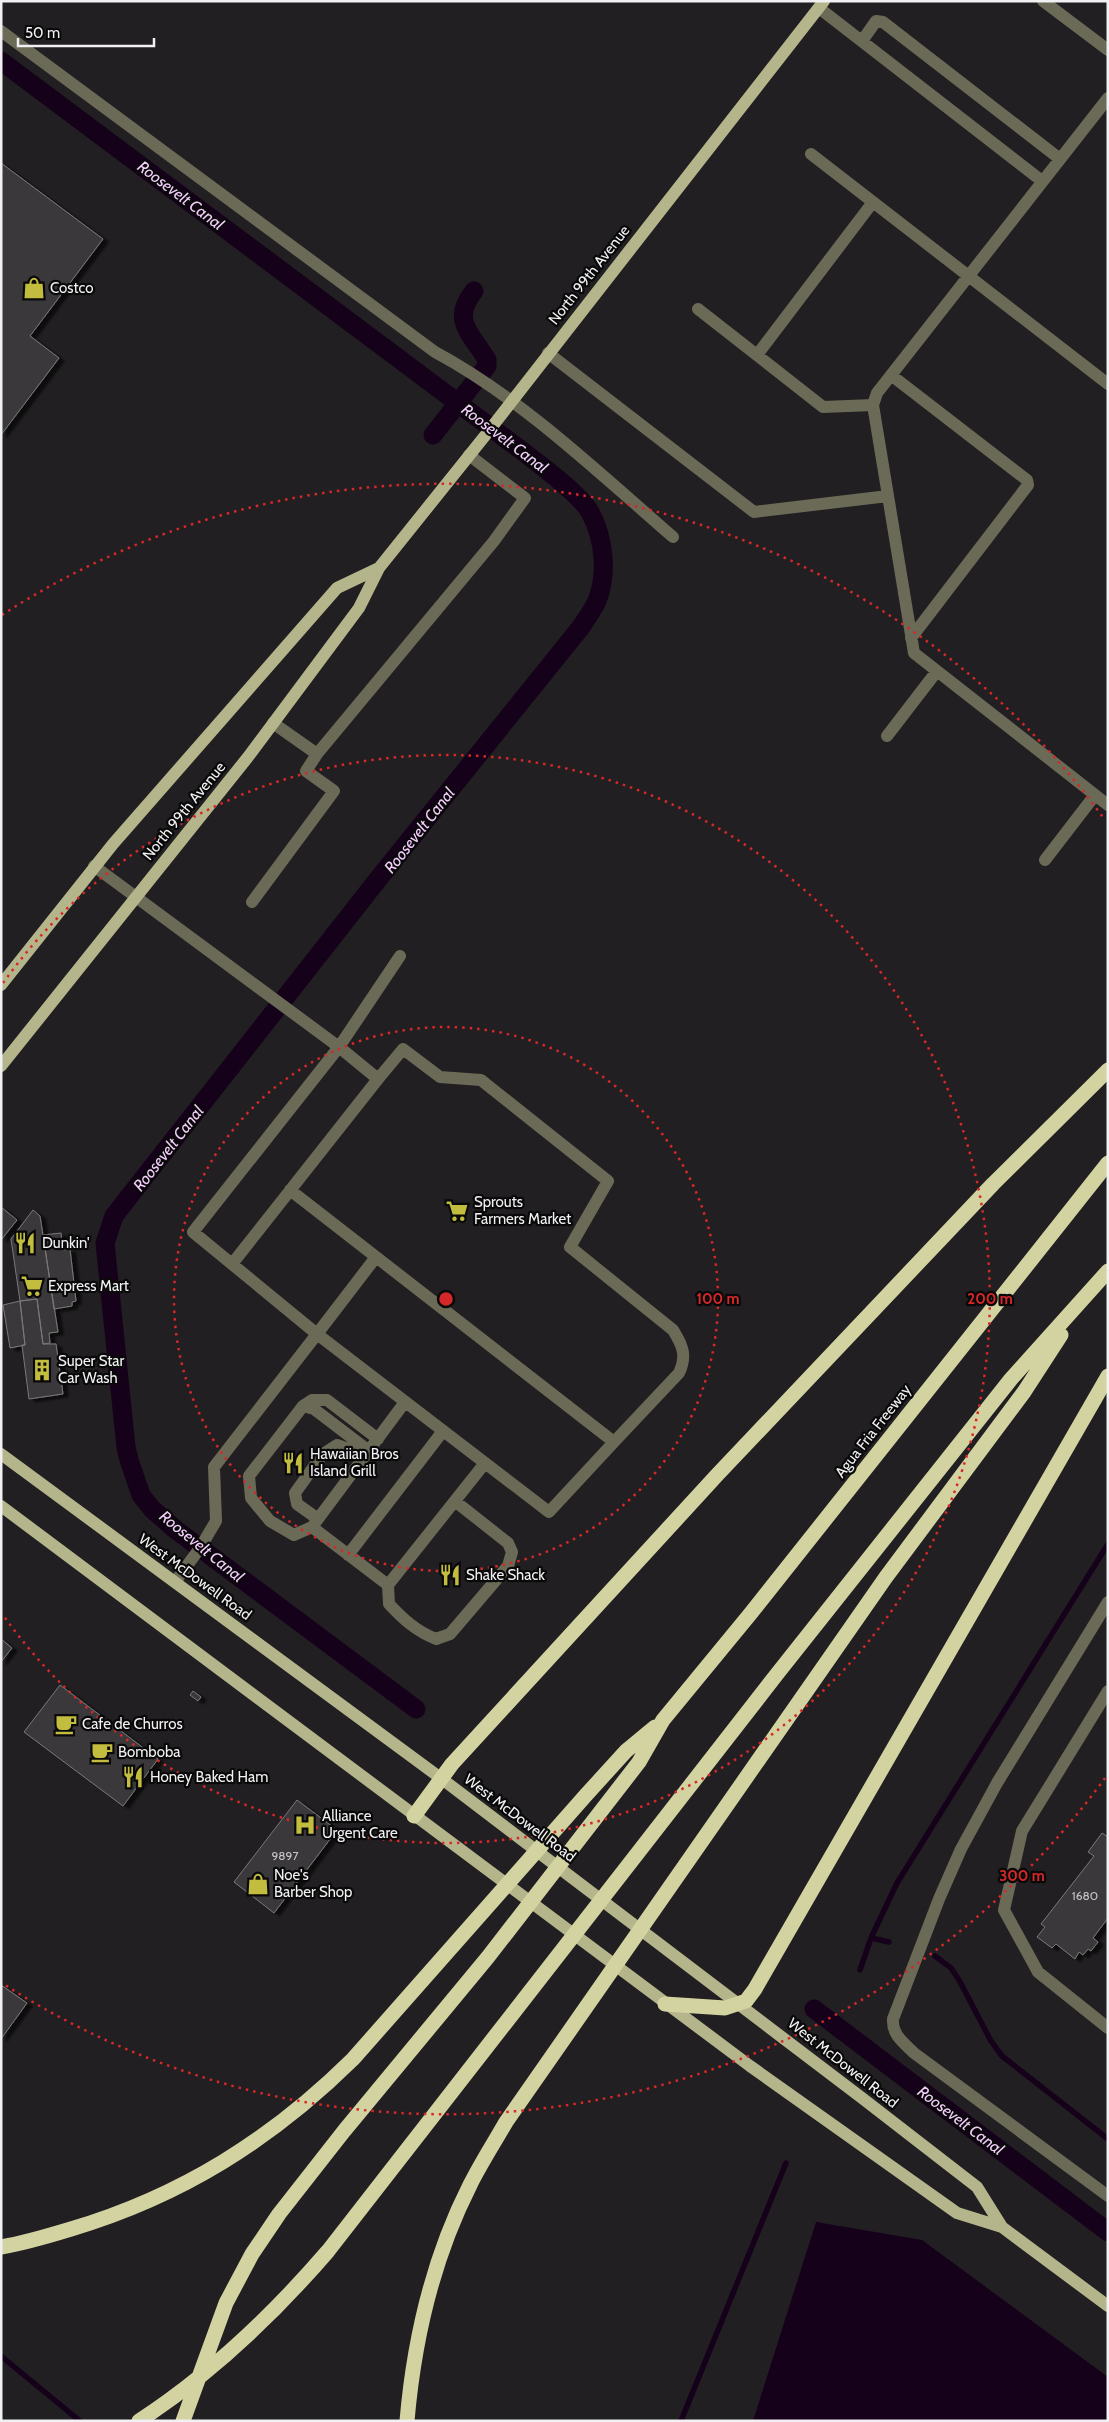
<svg xmlns="http://www.w3.org/2000/svg" width="1109" height="2422" font-family="Cabin,sans-serif">
	<style>
		.water { fill: #16011b }
		.lines { fill: none; stroke-linecap: round; stroke-linejoin: round }
		.stream { stroke: #16011b; stroke-width: 5.5 }
		.canal { stroke: #16011b; stroke-width: 19 }
		.building { fill: #3b393b; stroke: #7a787a; filter: url(#shadow) }
		.minor { stroke: #6a6a57; stroke-width: 12 }
		.major { stroke: #b5b58c; stroke-width: 12 }
		.highway { stroke: #d3d3a2; stroke-width: 15 }
		.ring { fill: none; stroke: #d62828; stroke-width: 2.5; stroke-dasharray: 2.5 5 }
		.labels { text-anchor: middle; stroke-width: 4.5; stroke-linejoin: round; paint-order: stroke }
		.number-label { font-size: 12px; fill: #c4c2c4 }
		.street-label { font-size: 15px; fill: #f1f0f2; stroke: #0a090a }
		.poi-label { font-size: 15px; fill: #f1f0f2; stroke: #0a090a; text-anchor: start }
		.water-label { font-size: 16px; font-style: italic; fill: #f5cefe; stroke: #0a090a }
		.centre { fill: #d62828; stroke: #0a090a; stroke-width: 2.5 }
		.ring-label { font-size: 15px; text-anchor: middle; font-weight: bold; fill: #d62828; stroke: #0a090a; stroke-width: 4.5; stroke-linejoin: round; paint-order: stroke }
	</style>
	<defs>
		<filter id="shadow"><feDropShadow dx="5.5" dy="3" stdDeviation="1" flood-color="#0009"/></filter>
	</defs>
	<rect width="100%" height="100%" fill="#211f21"/>
	<!-- water -->
	<path class="water" d="M816,2222l106,18 186,137v44h-355z"/>
	<g class="lines">
		<!-- stream -->
		<path class="stream" d="M871,1938l18,4
			M935,1956l16,12 8,12 32,61 11,15 106,83
			M860,1970l11,-32 26,-55 211,-339
			M1,2356l79,65
			M681,2421l105,-258"/>
		<!-- canal -->
		<path class="canal" d="M1,61l520,389c18,14 58,43 69,62 14,26 18,61 7,89 -4,9 -11,18 -16,26l-202,251 -244,311 -21,27 -9,27 21,204 3,13 12,35 11,14 24,21 240,179
			M433,435l54,-69v-6c-15,-26 -37,-39 -13,-69
			M814,2009l294,223"/>
	</g>
	<!-- building -->
	<path class="building" d="M1,163l102,76 -73,97 29,22 -58,77z
		M1,1207l16,13 -16,20z
		M33,1210l7,6 18,116 -9,1 1,10 -7,1 -6,-45 -17,2 -9,-62z
		M61,1233l2,17 7,-1 6,52 -4,1v4l-18,3 -11,-74z
		M37,1299l6,45h13l7,50 -34,5 -7,-54h3l-5,-44z
		M20,1301l5,44 -15,3 -7,-43z
		M1,1639l11,9 -11,14z
		M60,1685l98,74 -35,47 -99,-74z
		M193,1691l8,6 -3,4 -8,-6z
		M297,1800l40,30 -63,83 -40,-31z
		M1102,1833l6,4v81l-15,20 5,4 -7,9 -3,-2 -5,6 -4,-3 -4,7 -19,-15 -4,4 -15,-11 8,-10 -4,-3 53,-68 -6,-4z
		M1,1985l26,18 -26,36z"/>
	<g class="lines">
		<!-- minor -->
		<path class="minor" d="M1043,1l65,49
			M819,8l223,173
			M1,31l434,321c86,46 164,121 238,185
			M862,41l14,-20 7,1 177,137
			M1108,98l-231,295 -4,12 41,248 194,152
			M811,154l297,230
			M698,309l125,98 50,-2
			M548,353l206,159 134,-16
			M757,355l116,-153
			M891,375l136,105 1,5 -117,153
			M887,736l50,-65
			M317,754l177,-213 31,-43 -56,-43
			M1045,860l50,-65
			M94,866l245,181 -146,185 124,102 -103,133 2,54 -16,27 -25,34
			M252,902l82,-111 -28,-20 11,-17 -44,-31
			M378,1079l25,-30 37,28 41,3 127,101 -38,66 103,83c10,16 14,26 6,43l-65,69
			M290,1190l324,252 -65,70 -232,-178 59,-77
			M232,1264l146,-185 -39,-32 61,-91
			M303,1406l9,-6h15l51,39
			M456,1502l52,41 4,9 -4,14 -58,68 -14,5c-20,-8 -33,-20 -47,-35l-1,-19 97,-122
			M318,1519l-21,-15 -2,-11 28,-39 14,-9 14,5 11,10
			M312,1527l-18,8 -24,-14 -19,-23 -2,-22 54,-70 11,3 55,42
			M348,1555l95,-124
			M388,1585l-76,-58 93,-125
			M1108,1602l-111,181 -36,66 -22,50 -46,120c-1,16 10,23 21,34l194,143
			M1108,1691l-86,140 -18,79 34,62 70,56"/>
		<!-- major -->
		<path class="major" d="M1,985l112,-141 224,-256 42,-20
			M1,1066l247,-309 111,-149 20,-40 105,-131 340,-436
			M1,1454l441,325 420,319 115,89 25,40
			M1,1506l749,560 207,147 45,14 106,79"/>
		<!-- highway -->
		<path class="highway" d="M414,1816l38,-52 265,-289 276,-291 115,-114
			M665,2004l60,4 21,-7 9,-12 353,-613
			M1,2247c24,-4 47,-11 70,-18 111,-33 201,-90 282,-170l233,-264 40,-44 29,-24
			M139,2421c72,-47 133,-105 189,-170l449,-577 234,-295 97,-108
			M183,2421l43,-118 26,-49 27,-40 65,-83 144,-174 151,-195 24,-42 88,-107 357,-450
			M407,2421c7,-81 26,-163 63,-236 11,-22 24,-42 36,-63l380,-545 138,-185 37,-57"/>
	</g>
	<!-- distance rings -->
	<g class="ring">
		<circle cx="446" cy="1299" r="272"/>
		<path d="M3 983A544 544 0 1 1 3 1615"/>
		<path d="M1105 1778A815 815 0 0 1 2 1983M2 615A815 815 0 0 1 1105 820"/>
	</g>
	<!-- icons -->
	<defs>
		<g id="shop-bare" transform="scale(1.725)"><path d="M-5-2.5h2.3a2.7 3.5 0 0 1 5.4 0H5L5.5 6h-11ZM-1.5-2.5h3a1.5 2.3 0 0 0-3 0Z" fill="#c2bd3f" stroke="#0a090a" stroke-width="2.5" paint-order="stroke"/></g>
		<g id="supermarket-bare" transform="scale(1.725)"><path d="M-6-5.5h2.5l.6 2H6L4.5 2H-2.5L-4.4-4H-6ZM-1.5 3.2a1.3 1.3 0 1 0 .1 0ZM3 3.2a1.3 1.3 0 1 0 .1 0Z" fill="#c2bd3f" stroke="#0a090a" stroke-width="2.5" paint-order="stroke"/></g>
		<g id="restaurant-bare" transform="scale(1.725)"><path d="M-5-6h1v4h1v-4h1v4h1v-4h1v5L-1.5 .5V6h-2V.5L-5-1ZM5-6V6H3V1.5H1.5Q1.5-4 5-6Z" fill="#c2bd3f" stroke="#0a090a" stroke-width="2.5" paint-order="stroke"/></g>
		<g id="building-bare" transform="scale(1.725)"><path d="M-4-6H4V6H1V3H-1V6H-4ZM-2.5-4.3h1.7v1.8h-1.7ZM.8-4.3h1.7v1.8H.8ZM-2.5-1h1.7V.8h-1.7ZM.8-1h1.7V.8H.8Z" fill="#c2bd3f" stroke="#0a090a" stroke-width="2.5" paint-order="stroke"/></g>
		<g id="cafe-bare" transform="scale(1.725)"><path d="M-5.5-4.5H6V0H3Q3 3.5 0 3.5H-2.5Q-5.5 3.5-5.5 0ZM3-3.2v2h1.7v-2ZM-6 4.5H4V6H-6Z" fill="#c2bd3f" stroke="#0a090a" stroke-width="2.5" paint-order="stroke"/></g>
		<g id="hospital-bare" transform="scale(1.725)"><path d="M-5-5h3v3.5h4V-5h3V5h-3V1.5h-4V5h-3Z" fill="#c2bd3f" stroke="#0a090a" stroke-width="2.5" paint-order="stroke"/></g>
	</defs>
	<g fill-rule="evenodd">
		<use href="#shop-bare" x="34" y="288"/>
		<use href="#supermarket-bare" x="457" y="1211"/>
		<use href="#restaurant-bare" x="25" y="1243"/>
		<use href="#supermarket-bare" x="32" y="1286"/>
		<use href="#building-bare" x="42" y="1370"/>
		<use href="#restaurant-bare" x="293" y="1463"/>
		<use href="#restaurant-bare" x="450" y="1575"/>
		<use href="#cafe-bare" x="66" y="1724"/>
		<use href="#cafe-bare" x="102" y="1752"/>
		<use href="#restaurant-bare" x="133" y="1777"/>
		<use href="#hospital-bare" x="305" y="1825"/>
		<use href="#shop-bare" x="258" y="1884"/>
	</g>
	<g class="labels">
		<!-- number labels -->
		<g class="number-label">
			<text x="285" y="1860">9897</text>
			<text x="1085" y="1900">1680</text>
		</g>
		<!-- street labels -->
		<g class="street-label">
			<text transform="translate(589 275) rotate(-52)" y="5">North 99th Avenue</text>
			<text transform="translate(184 811) rotate(-51)" y="5">North 99th Avenue</text>
			<text transform="translate(873 1431) rotate(-52)" y="5">Agua Fria Freeway</text>
			<text transform="translate(195 1577) rotate(36)" y="5">West McDowell Road</text>
			<text transform="translate(520 1818) rotate(37)" y="5">West McDowell Road</text>
			<text transform="translate(843 2063) rotate(38)" y="5">West McDowell Road</text>
		</g>
		<!-- poi labels -->
		<g class="poi-label">
			<text x="50" y="293">Costco</text>
			<text x="474" y="1207">Sprouts<tspan x="474" dy="17">Farmers Market</tspan></text>
			<text x="42" y="1248">Dunkin'</text>
			<text x="48" y="1291">Express Mart</text>
			<text x="58" y="1366">Super Star<tspan x="58" dy="17">Car Wash</tspan></text>
			<text x="310" y="1459">Hawaiian Bros<tspan x="310" dy="17">Island Grill</tspan></text>
			<text x="466" y="1580">Shake Shack</text>
			<text x="82" y="1729">Cafe de Churros</text>
			<text x="118" y="1757">Bomboba</text>
			<text x="150" y="1782">Honey Baked Ham</text>
			<text x="322" y="1821">Alliance<tspan x="322" dy="17">Urgent Care</tspan></text>
			<text x="274" y="1880">Noe's<tspan x="274" dy="17">Barber Shop</tspan></text>
		</g>
		<!-- water labels -->
		<g class="water-label">
			<text transform="translate(181 195) rotate(37)" y="6">Roosevelt Canal</text>
			<text transform="translate(505 438) rotate(37)" y="6">Roosevelt Canal</text>
			<text transform="translate(419 830) rotate(-52)" y="6">Roosevelt Canal</text>
			<text transform="translate(168 1148) rotate(-52)" y="6">Roosevelt Canal</text>
			<text transform="translate(202 1546) rotate(39)" y="6">Roosevelt Canal</text>
			<text transform="translate(961 2120) rotate(37)" y="6">Roosevelt Canal</text>
		</g>
	</g>
	<circle cx="446" cy="1299" r="8" class="centre"/>
	<g class="ring-label">
		<text x="718" y="1304">100 m</text>
		<text x="990" y="1304">200 m</text>
		<text x="1022" y="1881">300 m</text>
	</g>
	<!-- border -->
	<rect width="1109" height="2422" fill="none" stroke="#f1f0f2" stroke-width="5"/>
	<!-- scale -->
	<path d="M18 38v8h136v-8" fill="none" stroke="#f1f0f2" stroke-width="2.5"/>
	<text x="25" y="38" font-size="15" fill="#f1f0f2" stroke="#0a090a" stroke-width="4" paint-order="stroke">50 m</text>
</svg>
